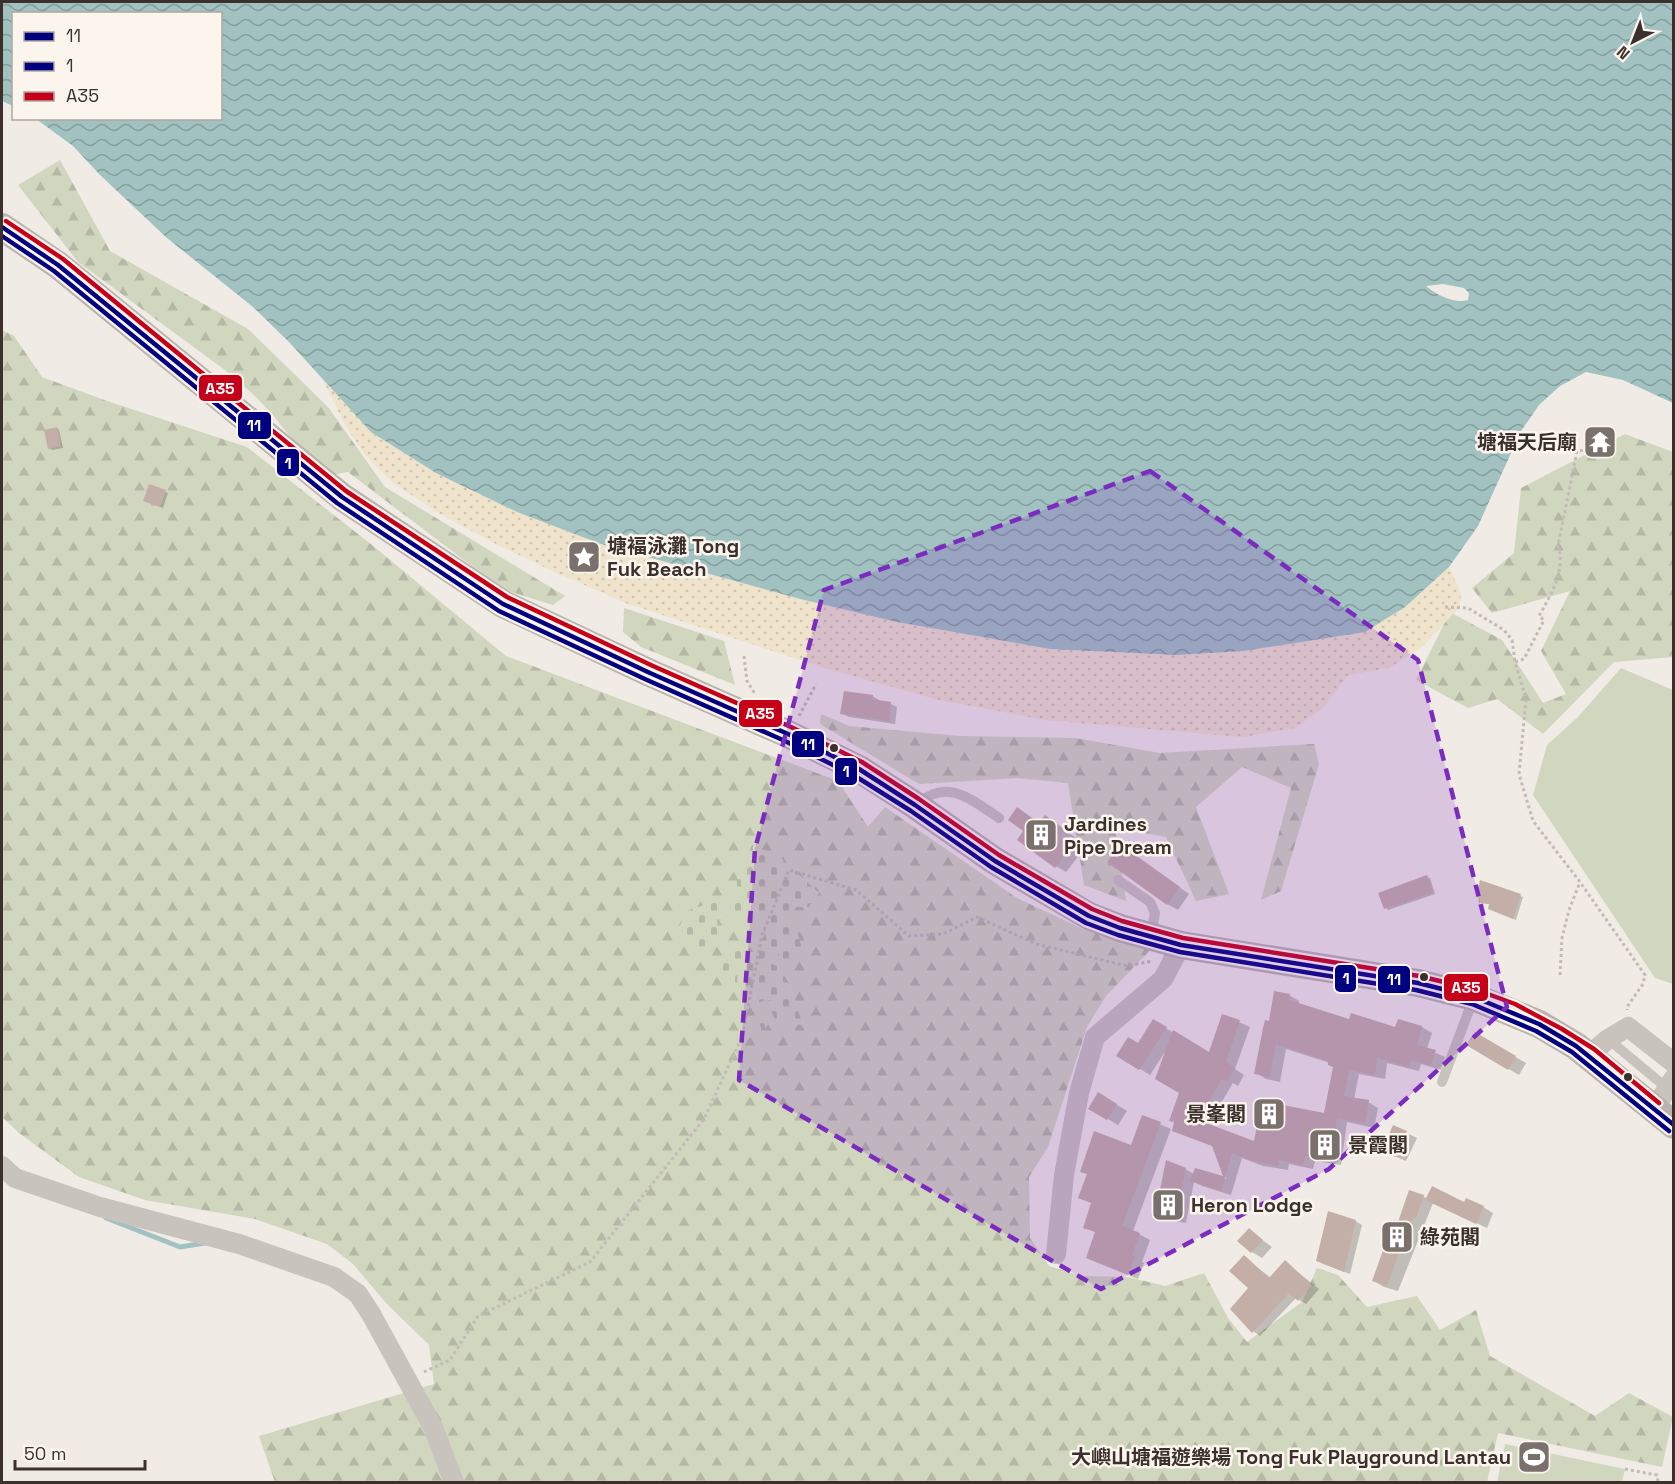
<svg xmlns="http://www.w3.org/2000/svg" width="1675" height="1484" font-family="'Space Grotesk','Noto Sans TC',sans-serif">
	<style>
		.green { fill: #d1d6bf }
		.forest { fill: url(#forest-firs); fill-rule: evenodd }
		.sand { fill: url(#sand-dots) }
		.cemetery { fill: url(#cemetery-stones) }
		.water { fill: url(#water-waves); fill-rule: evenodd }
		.shadow { fill: #0003 }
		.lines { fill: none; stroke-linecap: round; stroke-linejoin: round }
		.stream { stroke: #a1c2c1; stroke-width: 5 }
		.building { fill: #c3afa7 }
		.path { stroke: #c2bbb6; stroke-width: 3; stroke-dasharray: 3 3; stroke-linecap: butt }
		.service { stroke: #c9c3be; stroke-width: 10 }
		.minor { stroke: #c9c3be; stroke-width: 20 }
		.secondary { stroke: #bab3ae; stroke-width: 28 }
		.bus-1-casing { stroke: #fbf5ee; stroke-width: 9 }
		.bus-2-casing { stroke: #fbf5ee; stroke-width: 9 }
		.bus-3-casing { stroke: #fbf5ee; stroke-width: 9 }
		.bus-1 { stroke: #000080; stroke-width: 4.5 }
		.bus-2 { stroke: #000080; stroke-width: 4.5 }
		.bus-3 { stroke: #c70019; stroke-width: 4.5 }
		.marked { fill: #7b2cbf; fill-opacity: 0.2; stroke: #7b2cbf; stroke-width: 4.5; stroke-dasharray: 12 8; stroke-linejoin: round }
		.bus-dot { fill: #3b302b; stroke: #fbf5ee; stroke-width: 2 }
		.labels { text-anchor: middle; stroke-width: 5; stroke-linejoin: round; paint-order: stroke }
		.poi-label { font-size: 20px; font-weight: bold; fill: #3b302b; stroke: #fbf5ee; text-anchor: start }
		.line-badge { stroke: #fbf5ee; stroke-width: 2 }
		.badge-label { font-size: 16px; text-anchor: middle; font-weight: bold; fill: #fff }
	</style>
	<defs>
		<pattern id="forest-firs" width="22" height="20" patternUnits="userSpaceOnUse" patternTransform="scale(1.5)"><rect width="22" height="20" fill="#d1d6bf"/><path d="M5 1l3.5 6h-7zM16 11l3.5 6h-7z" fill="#b4b8a4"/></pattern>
		<pattern id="sand-dots" width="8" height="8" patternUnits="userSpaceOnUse" patternTransform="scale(1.5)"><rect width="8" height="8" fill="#efe3cc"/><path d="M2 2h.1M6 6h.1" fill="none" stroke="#cec3af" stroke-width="1.8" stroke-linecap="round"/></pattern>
		<pattern id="cemetery-stones" width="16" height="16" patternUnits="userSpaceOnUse" patternTransform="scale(1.5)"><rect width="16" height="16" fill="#d1d6bf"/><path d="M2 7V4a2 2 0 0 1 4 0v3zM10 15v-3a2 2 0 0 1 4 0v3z" fill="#b4b8a4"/></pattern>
		<pattern id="water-waves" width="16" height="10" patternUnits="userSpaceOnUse" patternTransform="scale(1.5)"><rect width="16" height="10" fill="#a1c2c1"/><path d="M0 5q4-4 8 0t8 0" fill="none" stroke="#849e9d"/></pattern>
	</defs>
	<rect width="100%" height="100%" fill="#f0ebe5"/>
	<!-- green -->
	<path class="green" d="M1621,668l52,22v294l-18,-6 -122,-183 14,-50 31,-28z
		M1505,1444l120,25 -3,13h-125z"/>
	<!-- forest -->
	<path class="forest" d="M60,160l50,91 138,78 80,78 57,80 180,109 -12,9 -51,-16 -154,-117 -17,3 -36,-32 -22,-28 -19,-20 -29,-25 -147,-108 -60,-77z
		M2,330l12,6 28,41 65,24 140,46 125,98 134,111 332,125 30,46 17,-20 132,91 66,31 73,15 -50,52 -19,31 -39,120 -19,30 1,61 19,28 32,10 47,1 37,9 39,-13 24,45 19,24 55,-40 15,-34 21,7 29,32 50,-11 23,34 36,-20 14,46 105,60 34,-23 44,24 -11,50 -164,-34 -11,49h-1212l-16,-46 175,-52 -5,-39 -43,-42 -33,-39 -26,-20 -72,-25 -110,-19 -66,-23 -60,-44 -17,-16zM737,873l82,19 -10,15 -19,-1 -17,42 -10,11 16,8 10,16 14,42 -31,-26 -16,4 7,11 -8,-9 -2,-30 -15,-3 -1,18 -3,-45 20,8 14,-13 -6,-16 -34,-14 -11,10 -32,-9 53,-15z
		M1625,434l48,18v205l-59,5 -71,72 -46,-35 -29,9 -52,-28 34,-68 52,28 41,63 23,-9 -25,-43 29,-60 -78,22 -20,-25 42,-35 7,-65z
		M624,608l100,33 11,44 -94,-38 -18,-15z
		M821,714l28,12 111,10 115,2 85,15 154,-9 5,20 -38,127 -20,9 30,-112 -49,-21 -46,40 33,87 -33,7 -30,-64 -51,-10 11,74 -42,-16 -16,-102 -50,-5 -99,6 -99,-60z"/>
	<!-- sand -->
	<path class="sand" d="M322,378l49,54 65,41 81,39 84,32 199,55 97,23 153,27 126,6 68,-4 121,-19 40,-25 44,-40 12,26 -1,14 -37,39 -34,22 -41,7 -24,32 -29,21 -52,9 -198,-17 -110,-21 -107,-30 -202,-66 -76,-33 -54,-26 -56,-30 -48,-32 -26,-26 -21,-31z"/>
	<!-- cemetery -->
	<path class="cemetery" d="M752,845l28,12 39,36 -10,14 -19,-1 12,43 -16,12 -13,-12 -10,10 16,8 10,16 14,42 -27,-3 -6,-13 1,-10 -14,4 6,11 8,6 -9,13 -7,-28 -2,-30 -15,-3 -1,18 -7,-1 -17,-16 21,-28 20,8 13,-13 -5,-16 -18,5 -16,-19 -11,10 3,26 -27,1 -13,-21 5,-15 52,-15v-23z"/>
	<!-- water -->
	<path class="water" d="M2,2h1671v401l-50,-23 -37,-8 -26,14 -21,19 -18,26 -43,95 -29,41 -44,40 -40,25 -121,19 -68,4 -126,-6 -153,-27 -97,-23 -199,-55 -84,-32 -81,-39 -65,-41 -82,-90 -36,-35 -86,-69 -67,-63 -27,-29 -37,-27 184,-1v-104h-206l-1,92 -11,-5zM1443,284l21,4 5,5 -1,7c-13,4 -32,-5 -42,-14z"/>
	<!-- shadow -->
	<path class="shadow" d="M57,428l2,2 4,18 -11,2 -3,-2z
		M150,486l18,7 -5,15 -16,-6z
		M872,696l7,4v2l12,2 6,3 -2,17 -46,-7 -7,-4z
		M1046,817l29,20 -7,8 12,9 -14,18 -10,-6z
		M1121,846l68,48 -11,16 -11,-6z
		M1427,877l3,1 5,16 -47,16 -2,-2z
		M1481,882l42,15 -7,23 -23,-10 -3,-6 -9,-2z
		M1289,995l10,6v4l51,16 46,8 3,-8 23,6 10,6 -5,16 18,8 -4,13 -20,-6 -2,7 -32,-8 -2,16 -26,-5 -5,25 14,3 10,6 -4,20 -27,-6 -6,43 -26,-4 -2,8 -24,-5 -1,6 -25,-4 -21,-8 -11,37 -29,-9 -8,-4 -8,41 -19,-4 -10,-6 28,-44 9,5 2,-5 30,10 -11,-32 -41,-17 7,-37 -16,-41 -15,23 -31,-19 20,-11 15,-24 55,33 14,-39 27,12 -15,42 9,6 -6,11 -5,-3 -25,42 47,18 71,-28 8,-47 -4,-5 -44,-14 -6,33 -14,-3 -10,-6 14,-51z
		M1475,1034l51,29 -7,12 -51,-30z
		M1109,1100l18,11 -9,14 -28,-17z
		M1143,1117l28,12 -38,102 17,9 -8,22 2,1 -6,16 -50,-21 9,-25 -12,-6 8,-23 -13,-7 52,-50z
		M1394,1127l23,11 -11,23 -12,-5z
		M1423,1196l4,3 56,8 10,6 -6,15 -54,-25 -35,88 -14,-4 -10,-6 25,-57z
		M1355,1221l7,4 -12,49 -26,-10z
		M1249,1230l23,17 -10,11 -10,-6z
		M1244,1257l27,21 14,-16 34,27 -13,15 -10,-6 -36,38 -7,-5 -3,-43z"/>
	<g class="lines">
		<!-- stream -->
		<path class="stream" d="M106,1218l74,29 25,-4"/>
	</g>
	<!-- building -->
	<path class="building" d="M57,427l4,19 -13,3 -4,-19z
		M149,484l17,6 -6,17 -17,-6z
		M844,691l29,4 -1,4 19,3 -2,19 -49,-7z
		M1017,807l22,16 6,-8 20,15 -6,8 11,9 -15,21 -38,-28 6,-9 -15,-11z
		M1120,844l60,43 -13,18 -60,-43z
		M1427,875l6,17 -49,17 -6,-16z
		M1480,880l41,14 -8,25 -25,-10 1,-5 -10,-1 -1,-14z
		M1274,991l16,3 -1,6 60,19 2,-6 44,14 3,-8 24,7 -5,19 19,5 -5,15 -20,-5 -2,7 -32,-9 -2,17 -26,-5 -5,26 25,4 -4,23 -28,-5 -6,42 -26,-4 -2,9 -24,-5 -1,6 -26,-5 -20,-8 -11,38 -31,-10 5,-13 28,8 -11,-30 -40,-15 2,-9 -5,-1 10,-28 -24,-14 18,-49 36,22 13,-38 18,6 -14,42 9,6 -8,14 -5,-3 -24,41 56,21 8,-40 62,12 9,-46 -5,-2v-4l-52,-17 -6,33 -16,-3 9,-46 2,-8 4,1z
		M1153,1019l14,8 -28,43 -23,-14 12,-19 10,6z
		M1475,1032l41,24 -8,14 -42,-25z
		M1098,1092l19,12 -10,16 -19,-11z
		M1142,1115l19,7 -39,104 18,7 -8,22 3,1 -7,19 -42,-17 9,-26 -12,-4 8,-25 -13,-5 9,-24 -7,-2 14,-41 37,14z
		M1393,1125l14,6 -12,26 -13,-7z
		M1166,1160l20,8 -10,50 -21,-4z
		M1432,1186l32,16 2,-4 18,8 -8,18 -51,-24z
		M1409,1190l15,5 -8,23 -3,-1 -14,36 -12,33 -15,-5 22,-61 4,2z
		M1328,1211l28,9 -12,52 -28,-11z
		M1249,1228l14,12 -12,13 -14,-12z
		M1244,1255l25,23 16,-18 27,25 -14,16 -9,-8 -37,40 -22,-24 18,-21 -19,-17z"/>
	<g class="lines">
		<!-- path -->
		<path class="path" d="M1592,445l-3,5 -12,1 -19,95c8,24 -7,49 -19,70l5,4 -20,39 -9,3 11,37 -7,75 14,47 47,61 65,93 -2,9 -16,23v3
			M1445,607l23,1 36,22 8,10 3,22
			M744,656l3,25 8,13
			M799,716l17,-32
			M1560,975l2,-37 7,-28 11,-28
			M424,1372l26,-12 28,-44 112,-54 114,-143 38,-82 20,-102 27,-65 67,20 53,46 34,-2 34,-17 59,27 91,22 25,-5
			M1625,1469l32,6 1,7"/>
		<!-- service -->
		<path class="service" d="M916,805c31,-28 54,-6 83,13
			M1118,880l32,22 5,11 -4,22
			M1608,1039l60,50
			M1442,1082l32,-85"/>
		<!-- minor -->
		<path class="minor" d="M1589,1055l19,-16 20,-12 46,36
			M1654,1109l20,-31
			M2,1166l13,12 85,29 139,37 95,33 24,17 13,20 62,113 21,55
			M1056,1254l8,-79 15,-82 16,-56 68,-58 18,-34"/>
		<!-- secondary -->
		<path class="secondary" d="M2,227l56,38 284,232 161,107 147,69 138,61 71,35 56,36 80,56 94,55 31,12 61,17 237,38 56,14 65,27 37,22 98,79"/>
		<!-- bus-1 casing -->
		<g class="bus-1-casing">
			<path id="bus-1" d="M2,227l56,38 284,232 161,107 147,69 138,61 71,35 56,36 80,56 94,55 31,12 61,17 237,38 56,14 65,27 37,22 98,79"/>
		</g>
		<!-- bus-2 casing -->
		<g class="bus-2-casing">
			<path id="bus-2" d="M2,236l52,35 283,232 162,108 148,69 138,61 70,35 56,35 80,56 95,56 32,12 62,17 236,38 56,14 64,27 36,21 97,79"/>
		</g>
		<!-- bus-3 casing -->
		<g class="bus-3-casing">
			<path id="bus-3" d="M6,221l57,38 283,232 161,106 146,69 138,61 71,35 57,37 80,56 93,54 30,12 61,17 236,38 58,14 38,14 47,25 32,20 65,54"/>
		</g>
		<!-- bus-1 -->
		<use href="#bus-1" class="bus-1"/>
		<!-- bus-2 -->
		<use href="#bus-2" class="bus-2"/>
		<!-- bus-3 -->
		<use href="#bus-3" class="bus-3"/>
	</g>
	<!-- marked area -->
	<path class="marked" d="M1150,471l268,189 89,347 -178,162 -228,120 -362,-209 16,-231 69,-259z"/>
	<!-- icons -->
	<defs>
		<g id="temple-square" transform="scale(1.725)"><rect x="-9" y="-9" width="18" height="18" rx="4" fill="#7a716c" stroke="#fbf5ee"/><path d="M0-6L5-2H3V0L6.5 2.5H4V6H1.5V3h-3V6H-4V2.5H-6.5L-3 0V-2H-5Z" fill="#fff"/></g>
		<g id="sight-square" transform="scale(1.725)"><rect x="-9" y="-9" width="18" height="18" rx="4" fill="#7a716c" stroke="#fbf5ee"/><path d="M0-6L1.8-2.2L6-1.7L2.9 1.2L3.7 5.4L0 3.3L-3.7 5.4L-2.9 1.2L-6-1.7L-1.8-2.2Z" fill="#fff"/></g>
		<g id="building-square" transform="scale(1.725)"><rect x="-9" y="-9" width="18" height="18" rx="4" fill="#7a716c" stroke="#fbf5ee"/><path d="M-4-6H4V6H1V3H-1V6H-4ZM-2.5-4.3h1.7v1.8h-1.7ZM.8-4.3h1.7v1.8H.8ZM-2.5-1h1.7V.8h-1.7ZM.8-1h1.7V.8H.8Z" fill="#fff"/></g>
		<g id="stadium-square" transform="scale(1.725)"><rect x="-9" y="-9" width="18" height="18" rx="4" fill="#7a716c" stroke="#fbf5ee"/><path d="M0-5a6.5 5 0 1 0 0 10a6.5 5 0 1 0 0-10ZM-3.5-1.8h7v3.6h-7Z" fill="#fff"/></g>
	</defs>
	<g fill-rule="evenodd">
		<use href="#temple-square" x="1600" y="442"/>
		<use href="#sight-square" x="584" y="557"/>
		<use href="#building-square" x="1041" y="835"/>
		<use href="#building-square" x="1269" y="1114"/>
		<use href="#building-square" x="1325" y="1145"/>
		<use href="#building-square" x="1168" y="1205"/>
		<use href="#building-square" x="1397" y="1237"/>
		<use href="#stadium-square" x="1534" y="1457"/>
	</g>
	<!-- markers -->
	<g class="bus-dot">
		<circle cx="834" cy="748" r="5"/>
		<circle cx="1424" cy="977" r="5"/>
		<circle cx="1628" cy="1077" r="5"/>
	</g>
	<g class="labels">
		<!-- poi labels -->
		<g class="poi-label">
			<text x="1577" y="449" text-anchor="end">塘福天后廟</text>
			<text x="607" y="553">塘褔泳灘 Tong<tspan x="607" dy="23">Fuk Beach</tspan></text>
			<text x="1064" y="831">Jardines<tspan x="1064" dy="23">Pipe Dream</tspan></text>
			<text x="1246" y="1121" text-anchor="end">景峯閣</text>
			<text x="1348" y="1152">景霞閣</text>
			<text x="1191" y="1212">Heron Lodge</text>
			<text x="1420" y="1244">綠苑閣</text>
			<text x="1511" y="1464" text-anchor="end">大嶼山塘福遊樂場 Tong Fuk Playground Lantau</text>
		</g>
	</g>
	<g class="line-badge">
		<rect x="198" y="374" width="45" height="28" rx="6" fill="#c70019"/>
		<rect x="237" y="411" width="35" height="29" rx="6" fill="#000080"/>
		<rect x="276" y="448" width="24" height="29" rx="6" fill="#000080"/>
		<rect x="738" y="699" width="45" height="29" rx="6" fill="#c70019"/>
		<rect x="791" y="730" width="34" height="28" rx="6" fill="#000080"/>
		<rect x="834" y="757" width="24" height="29" rx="6" fill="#000080"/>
		<rect x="1334" y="964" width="23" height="29" rx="6" fill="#000080"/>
		<rect x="1377" y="965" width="34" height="29" rx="6" fill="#000080"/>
		<rect x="1443" y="973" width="46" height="29" rx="6" fill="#c70019"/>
	</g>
	<g class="badge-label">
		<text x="220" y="394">A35</text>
		<text x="254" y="431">11</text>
		<text x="288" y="469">1</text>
		<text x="760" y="719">A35</text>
		<text x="808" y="750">11</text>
		<text x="846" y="777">1</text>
		<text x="1346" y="984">1</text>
		<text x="1394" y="985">11</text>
		<text x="1466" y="993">A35</text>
	</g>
	<!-- border -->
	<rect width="1675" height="1484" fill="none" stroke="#3b302b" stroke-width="6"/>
	<!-- legend -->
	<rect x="12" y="12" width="210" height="108" fill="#fbf5ee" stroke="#aea6a0" stroke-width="1.5"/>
	<rect x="24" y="32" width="30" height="9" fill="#000080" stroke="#aea6a0" stroke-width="1.5"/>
	<text x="66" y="42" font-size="18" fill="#3b302b">11</text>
	<rect x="24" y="62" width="30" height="9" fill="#000080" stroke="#aea6a0" stroke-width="1.5"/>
	<text x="66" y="72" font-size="18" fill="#3b302b">1</text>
	<rect x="24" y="92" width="30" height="9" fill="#c70019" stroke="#aea6a0" stroke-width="1.5"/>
	<text x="66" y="102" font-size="18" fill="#3b302b">A35</text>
	<!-- north arrow -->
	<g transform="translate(1633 42) rotate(222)" stroke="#fbf5ee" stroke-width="4.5" paint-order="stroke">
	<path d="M0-4.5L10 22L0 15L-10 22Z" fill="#3b302b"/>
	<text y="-9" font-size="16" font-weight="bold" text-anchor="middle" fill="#3b302b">N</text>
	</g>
	<!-- scale -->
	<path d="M15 1460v9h130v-9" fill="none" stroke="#3b302b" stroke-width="3"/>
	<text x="24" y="1460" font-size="18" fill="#3b302b" stroke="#fbf5ee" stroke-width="4.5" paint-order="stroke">50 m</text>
</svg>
